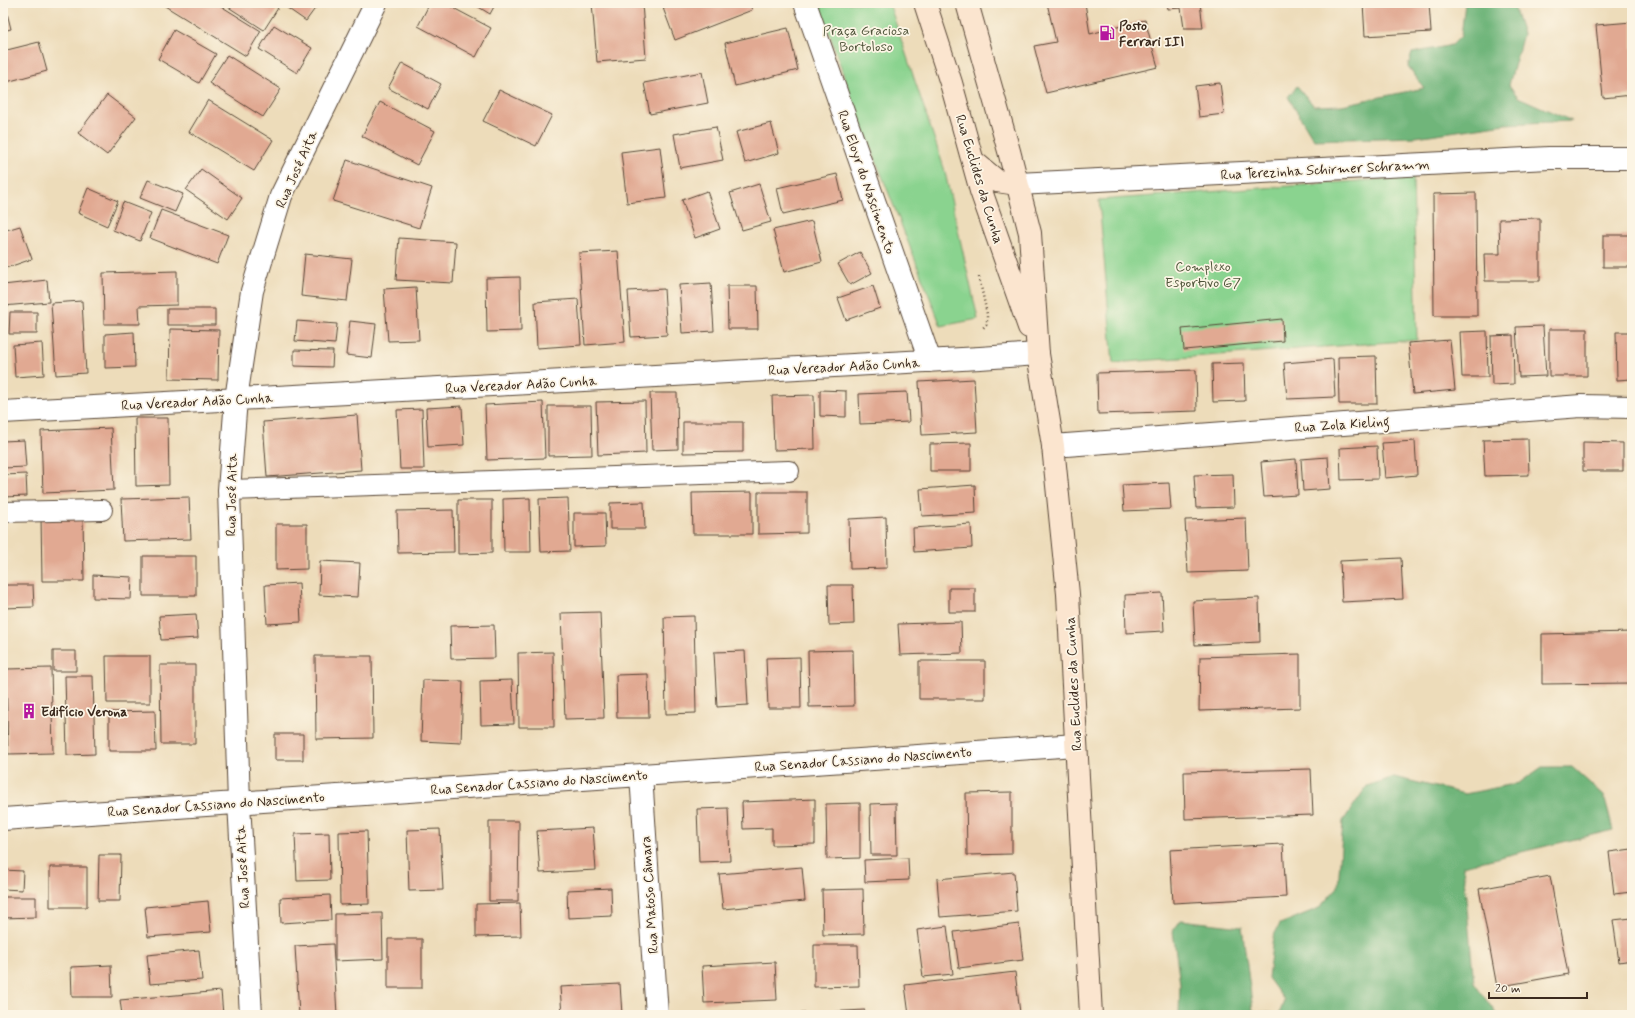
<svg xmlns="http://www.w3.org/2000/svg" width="1635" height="1018" font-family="Mynerve,sans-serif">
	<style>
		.green { fill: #8ad38f; stroke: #627e56 }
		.forest { fill: #6fb57a; stroke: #55704c }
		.building { fill: #e1a992 }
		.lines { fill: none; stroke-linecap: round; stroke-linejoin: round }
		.service-casing { stroke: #564535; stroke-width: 22 }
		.minor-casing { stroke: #564535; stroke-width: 24 }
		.secondary-casing { stroke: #564535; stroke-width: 24 }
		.path { stroke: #564535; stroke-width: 2.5; stroke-dasharray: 1 3; stroke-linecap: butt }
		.service { stroke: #fff; stroke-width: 20 }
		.minor { stroke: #fff; stroke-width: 22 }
		.secondary { stroke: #fbe5cf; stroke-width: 22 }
		.labels { text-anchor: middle; stroke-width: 3.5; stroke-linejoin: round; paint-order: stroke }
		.poi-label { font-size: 14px; font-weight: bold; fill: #3b2a1e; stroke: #fcf5e5; text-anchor: start }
		.park-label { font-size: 14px; fill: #4f543a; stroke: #fcf5e5 }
		.street-label { font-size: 14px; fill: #3b2a1e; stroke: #fcf5e5 }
	</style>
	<rect width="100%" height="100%" fill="#fcf5e5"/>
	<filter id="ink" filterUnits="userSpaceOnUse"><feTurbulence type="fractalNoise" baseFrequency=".025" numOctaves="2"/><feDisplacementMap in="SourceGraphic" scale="8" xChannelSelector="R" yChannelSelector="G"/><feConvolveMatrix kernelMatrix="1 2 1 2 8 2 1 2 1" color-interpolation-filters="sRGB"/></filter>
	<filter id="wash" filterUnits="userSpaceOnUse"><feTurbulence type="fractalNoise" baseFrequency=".012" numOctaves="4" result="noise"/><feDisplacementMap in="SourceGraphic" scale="16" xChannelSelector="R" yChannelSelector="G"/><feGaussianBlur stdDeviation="0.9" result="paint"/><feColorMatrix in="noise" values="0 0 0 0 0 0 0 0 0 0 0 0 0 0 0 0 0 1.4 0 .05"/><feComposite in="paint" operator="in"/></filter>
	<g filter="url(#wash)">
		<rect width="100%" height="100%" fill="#eddcba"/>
		<!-- green -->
		<path class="green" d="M819,3h70l55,165 34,151 -37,7 -90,-229z
			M1413,177l4,163 -304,23 -14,-163z"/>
		<!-- forest -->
		<path class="forest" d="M1465,3h48l10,31 -14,51 9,12 54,24 -67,3 -89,13 -102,3 -26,-43 9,-11 17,20 28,-1 82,-17 -16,-22 4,-13 40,-8 9,-9z
			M1542,767h30l32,29 9,34 -150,36 11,117 23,32h-318l1,-31 -7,-53 8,-11 61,7 11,84 26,3 5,-14 -16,-22 5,-41 7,-13 39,-16 19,-21 5,-66 24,-35 27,-9 71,17 54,-11z"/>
		<g id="blocks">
			<!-- building -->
			<path class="building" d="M160,3h56l45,28 -15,25z
				M222,3h49l7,5 -14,22z
				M280,3h39l-13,18z
				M430,3h14l47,25 -15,29 -58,-31z
				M472,3h24l-6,11z
				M592,3h50l4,55 -49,4z
				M677,3h72l3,7 -77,30 -12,-32z
				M1047,3h38l5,31 55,-14 13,47 -112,26 -12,-47 22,-4z
				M1167,3h33l3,25h-19l-3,-20 -13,1z
				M1363,3h66l2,29 -66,4z
				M3,9h3l5,20 -8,2z
				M1632,22v73l-29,3 -7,-73z
				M274,25l38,23 -15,25 -38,-24z
				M788,28l10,42 -63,16 -10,-43z
				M174,30l42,24 -17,29 -41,-24z
				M39,42l8,29 -44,12v-32z
				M227,55l54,34 -18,28 -54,-34z
				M402,63l39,21 -13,25 -40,-21z
				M702,72l6,31 -58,11 -6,-31z
				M1220,83l4,31 -25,3 -4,-31z
				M499,90l53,25 -16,31 -53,-25z
				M107,95l29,22 -29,38 -29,-22z
				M208,100l65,40 -19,31 -65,-39z
				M380,102l55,29 -18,34 -55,-29z
				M771,123l8,30 -34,10 -9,-31z
				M716,127l7,33 -43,8 -6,-34z
				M660,147l6,51 -39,5 -6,-51z
				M347,160l85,28 -13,40 -86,-27z
				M201,169l41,29 -14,21 -42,-29z
				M837,174l6,26 -60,14 -6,-26z
				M148,180l35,14 -8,18 -35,-14z
				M759,184l12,38 -29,8 -12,-37z
				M88,188l30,13 -11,25 -29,-13z
				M707,191l13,38 -25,9 -13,-38z
				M1476,193l1,123h-43l-1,-122z
				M123,202l28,11 -11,28 -27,-11z
				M161,210l67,25 -11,29 -67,-26z
				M1540,218v63h-55l-1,-27h16l-1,-35z
				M812,221l10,41 -38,10 -11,-42z
				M20,226l12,33 -29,10v-38z
				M1603,235h29v32h-29z
				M399,238l57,4 -3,41 -57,-3z
				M618,251l7,91 -40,3 -6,-92z
				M860,252l12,21 -22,12 -12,-21z
				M305,254l47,5 -5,42 -46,-5z
				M177,271v34l-38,1 1,18h-36l-1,-51z
				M520,277l1,54 -34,1 -1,-54z
				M47,280l2,22 -46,4v-21z
				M711,283l3,48 -32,2 -3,-48z
				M727,286h30l1,43h-30z
				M873,286l7,22 -34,12 -8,-22z
				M416,287l3,53 -31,1 -4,-52z
				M664,289l3,46 -36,2 -3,-46z
				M578,299l3,46 -44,3 -2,-46z
				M82,301l4,72 -30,2 -5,-72z
				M167,309h48v16h-48z
				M10,312h27v22h-28z
				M1282,319l1,22 -99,9 -2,-21z
				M297,321l40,3 -2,20 -40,-3z
				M350,321l26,3 -4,34 -26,-3z
				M1543,326l3,50 -27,1 -3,-50z
				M170,329l49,1 -1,50 -49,-1z
				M1549,329h38v47h-38z
				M1487,331l1,46h-26l-2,-45z
				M134,332l1,35 -30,1v-34z
				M1616,332h16v47l-15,1z
				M1513,335l1,49 -22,1 -1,-49z
				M1450,340l5,50 -42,4 -5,-51z
				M42,343l2,32 -29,2 -2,-32z
				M294,350l39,1 -1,16 -38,-1z
				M1376,356l1,48h-38l-1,-47z
				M1333,359l2,38 -48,2 -3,-36z
				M1244,363l1,38 -32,1 -1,-38z
				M1196,370l1,41 -99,3 -1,-41z
				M974,379l3,53 -55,3 -3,-53z
				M820,390l26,1v26l-26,-1z
				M907,392l2,30 -49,2 -1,-30z
				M650,393h27l1,56 -26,1z
				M814,395l1,54 -41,1 -2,-54z
				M645,401l1,52 -48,2 -2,-53z
				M543,402l2,56 -58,2 -2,-55z
				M462,406l2,39 -36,2 -2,-39z
				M548,406h43l1,49 -44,1z
				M422,409l2,60h-24l-3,-59z
				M357,415l4,55 -94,7 -4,-55z
				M135,418h33l1,67 -33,1z
				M683,422h60v30l-60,1z
				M111,428l3,62 -71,3 -2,-62z
				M1528,439l1,36 -44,1 -2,-36z
				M24,440l2,27 -23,1v-27z
				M1415,441l2,34 -32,3 -3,-35z
				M1583,442l40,1v28h-40z
				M971,443v28h-41v-27z
				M1377,446l1,33 -37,1 -1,-32z
				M1328,457l2,32 -27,2 -2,-32z
				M1296,459l2,36 -34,2 -3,-35z
				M26,474l1,22 -24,1v-22z
				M1233,474l1,33 -38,1 -2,-33z
				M1169,483l2,26 -47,2 -2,-26z
				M975,485l1,28 -54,3 -2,-27z
				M752,492v42h-59l-1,-41z
				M758,492h49v41l-49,1z
				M189,497l2,42 -68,2 -2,-42z
				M530,498l1,54h-27l-1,-53z
				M568,498l2,53 -29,1 -2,-53z
				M458,500h34v53l-34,1z
				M644,502l1,27h-35v-26z
				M453,510l1,42 -56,1 -1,-42z
				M574,513h31l1,33 -32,1z
				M41,517h42l1,64h-42z
				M886,517l1,51 -37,1 -1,-50z
				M1246,518l2,53 -60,2 -3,-53z
				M276,524h31v45l-31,1z
				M971,524l1,24 -58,4 -1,-24z
				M143,556h53v40h-53z
				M1401,558l2,41 -61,3 -2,-41z
				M320,561l40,2 -2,34 -39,-2z
				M93,575l39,2 -1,22 -38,-1z
				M299,583l2,39 -34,2 -2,-39z
				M3,585h30l1,22 -31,1z
				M828,585h25l1,39 -25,1z
				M949,588h26v24h-26z
				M1162,593l2,38 -38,2 -1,-38z
				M1259,598l1,44 -65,3 -2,-44z
				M600,612l4,106 -39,1 -4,-106z
				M196,614l2,24 -37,2 -2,-24z
				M694,616l2,97 -30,1 -2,-97z
				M961,622l1,31 -62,2 -2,-31z
				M494,625l1,33 -44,1 -1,-33z
				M1632,632v51l-90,1v-50z
				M853,650l1,56 -45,1 -1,-56z
				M53,651h23v20h-23z
				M745,651l3,54 -31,2 -3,-55z
				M553,652l1,75h-35l-1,-74z
				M1300,654v54l-101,3 1,-54z
				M106,656h44v47h-43z
				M315,656h57l1,82 -57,1z
				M800,657l1,51h-33l-2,-50z
				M919,661h66v38h-66z
				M160,665h35v79h-34z
				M51,668l2,85 -45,1 -2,-85z
				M648,674l1,44h-32l-1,-43z
				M65,676h28l2,78 -28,1z
				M423,680l40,1 -2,62 -40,-2z
				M512,680l2,44 -33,1 -1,-44z
				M155,711l1,40h-47v-39z
				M275,734h28v26h-28z
				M1311,769l2,46 -128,4 -1,-47z
				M1012,792v62l-45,1 -1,-62z
				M815,799v45l-43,1v-17l-29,1 -1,-27z
				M860,803v55l-33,1 -1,-55z
				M896,803l1,52h-26l-1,-51z
				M728,808l2,53 -31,1 -2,-53z
				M489,821h30l-1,80h-29z
				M593,828l3,42 -56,3 -3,-42z
				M440,829l3,61 -34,1 -2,-61z
				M367,831l2,73 -29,1 -1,-73z
				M329,833l1,47 -33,1 -2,-47z
				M1283,844l3,53 -113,6 -3,-53z
				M1632,849v43l-18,2 -5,-42z
				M99,855h22l-1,46h-22z
				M908,858l1,22 -44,2 -1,-22z
				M50,867h37v40h-37z
				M802,867l3,34 -82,8 -4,-35z
				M3,870l20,1 -1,19 -19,-1z
				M1014,872l3,39 -77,6 -3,-38z
				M1550,876l18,98 -71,13 -18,-98z
				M611,888l1,28 -44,2 -1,-28z
				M863,889l1,45 -41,1 -1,-45z
				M330,895l1,25 -50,3 -1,-25z
				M3,897h33v20l-33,1z
				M208,901l3,31 -63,5 -3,-30z
				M520,903l1,33 -45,1v-33z
				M382,913l1,46 -48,2v-47z
				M1632,918v42l-13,2 -6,-42z
				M1019,924l4,36 -64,8 -5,-36z
				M947,926l6,48 -30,3 -6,-47z
				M388,939h34v49h-34z
				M333,944l4,71h-38l-4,-69z
				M814,945h44l1,41 -45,1z
				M199,950l3,30 -52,4 -3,-29z
				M775,962l2,38 -73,3 -2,-37z
				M111,965l1,32h-40l-1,-30z
				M1015,972l5,41 -16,2h-95l-4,-30z
				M620,984l2,31h-60l-2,-28z
				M221,991l2,24h-101l-2,-15z
				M865,1010v5h-79v-1z"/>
		</g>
	</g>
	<g filter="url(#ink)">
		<use href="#blocks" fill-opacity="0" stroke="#564535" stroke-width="1"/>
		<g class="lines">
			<!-- service casing -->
			<g class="service-casing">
				<path id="service" d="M229,490l560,-19
					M3,512l99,-2"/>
			</g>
			<!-- minor casing -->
			<g class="minor-casing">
				<path id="minor" d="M805,3l125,358
					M1017,184l532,-26h83
					M3,412l977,-54 58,-4
					M1053,446l528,-40 51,1
					M641,775l16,240
					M3,819l1073,-74
					M251,1015l-12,-212 -10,-313 7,-91 16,-108 29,-95 95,-193"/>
			</g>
			<!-- secondary casing -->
			<g class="secondary-casing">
				<path id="secondary" d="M925,3l26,80 30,108 48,136
					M967,3l42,148 21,82 8,121 15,92 15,148 23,421
					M973,161l24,20 20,3"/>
			</g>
			<!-- path -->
			<path class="path" d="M979,277l8,37v10l-4,4"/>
			<!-- service -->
			<use href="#service" class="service"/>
			<!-- minor -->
			<use href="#minor" class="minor"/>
			<!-- secondary -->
			<use href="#secondary" class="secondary"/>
		</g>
	</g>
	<!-- icons -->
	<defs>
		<g id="fuel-bare" transform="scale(1.2)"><path d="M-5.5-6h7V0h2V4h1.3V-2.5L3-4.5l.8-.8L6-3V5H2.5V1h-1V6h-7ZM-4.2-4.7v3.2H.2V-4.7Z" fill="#b5179e" stroke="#fcf5e5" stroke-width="2.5" paint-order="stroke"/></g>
		<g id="building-bare" transform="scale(1.2)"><path d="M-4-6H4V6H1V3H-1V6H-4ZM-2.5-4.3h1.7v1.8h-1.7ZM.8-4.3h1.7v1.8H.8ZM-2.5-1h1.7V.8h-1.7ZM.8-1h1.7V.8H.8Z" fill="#b5179e" stroke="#fcf5e5" stroke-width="2.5" paint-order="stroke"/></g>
	</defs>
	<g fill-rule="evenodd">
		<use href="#fuel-bare" x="1107" y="33"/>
		<use href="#building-bare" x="29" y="711"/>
	</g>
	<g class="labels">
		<!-- poi labels -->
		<g class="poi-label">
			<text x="1119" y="30">Posto<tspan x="1119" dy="16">Ferrari III</tspan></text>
			<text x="41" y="716">Edifício Verona</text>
		</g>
		<!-- park labels -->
		<g class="park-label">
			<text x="866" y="35">Praça Graciosa<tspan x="866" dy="16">Bortoloso</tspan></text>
			<text x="1203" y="271">Complexo<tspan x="1203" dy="16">Esportivo G7</tspan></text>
		</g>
		<!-- street labels -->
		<g class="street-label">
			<text transform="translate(296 169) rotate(-66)" y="5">Rua José Aita</text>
			<text transform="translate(1325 169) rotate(-3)" y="5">Rua Terezinha Schirmer Schramm</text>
			<text transform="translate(980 179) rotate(73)" y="5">Rua Euclides da Cunha</text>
			<text transform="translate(867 182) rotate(71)" y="5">Rua Eloyr do Nascimento</text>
			<text transform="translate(844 366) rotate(-3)" y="5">Rua Vereador Adão Cunha</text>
			<text transform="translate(521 384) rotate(-3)" y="5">Rua Vereador Adão Cunha</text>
			<text transform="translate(197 401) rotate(-3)" y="5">Rua Vereador Adão Cunha</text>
			<text transform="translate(1342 424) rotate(-4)" y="5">Rua Zola Kieling</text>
			<text transform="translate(231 495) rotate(-89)" y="5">Rua José Aita</text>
			<text transform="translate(1073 684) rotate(-93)" y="5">Rua Euclides da Cunha</text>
			<text transform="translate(863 759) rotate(-4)" y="5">Rua Senador Cassiano do Nascimento</text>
			<text transform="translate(539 782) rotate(-4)" y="5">Rua Senador Cassiano do Nascimento</text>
			<text transform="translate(216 804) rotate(-4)" y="5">Rua Senador Cassiano do Nascimento</text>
			<text transform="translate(242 867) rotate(-93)" y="5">Rua José Aita</text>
			<text transform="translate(649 895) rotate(-94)" y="5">Rua Matoso Câmara</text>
		</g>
	</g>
	<!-- margin -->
	<rect width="1635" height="1018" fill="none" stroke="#fcf5e5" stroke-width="16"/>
	<!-- scale -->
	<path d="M1489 992v6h98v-6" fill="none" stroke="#3b2a1e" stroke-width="2"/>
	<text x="1495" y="992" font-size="12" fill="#3b2a1e" stroke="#fcf5e5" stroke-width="3" paint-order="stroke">20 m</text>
</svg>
